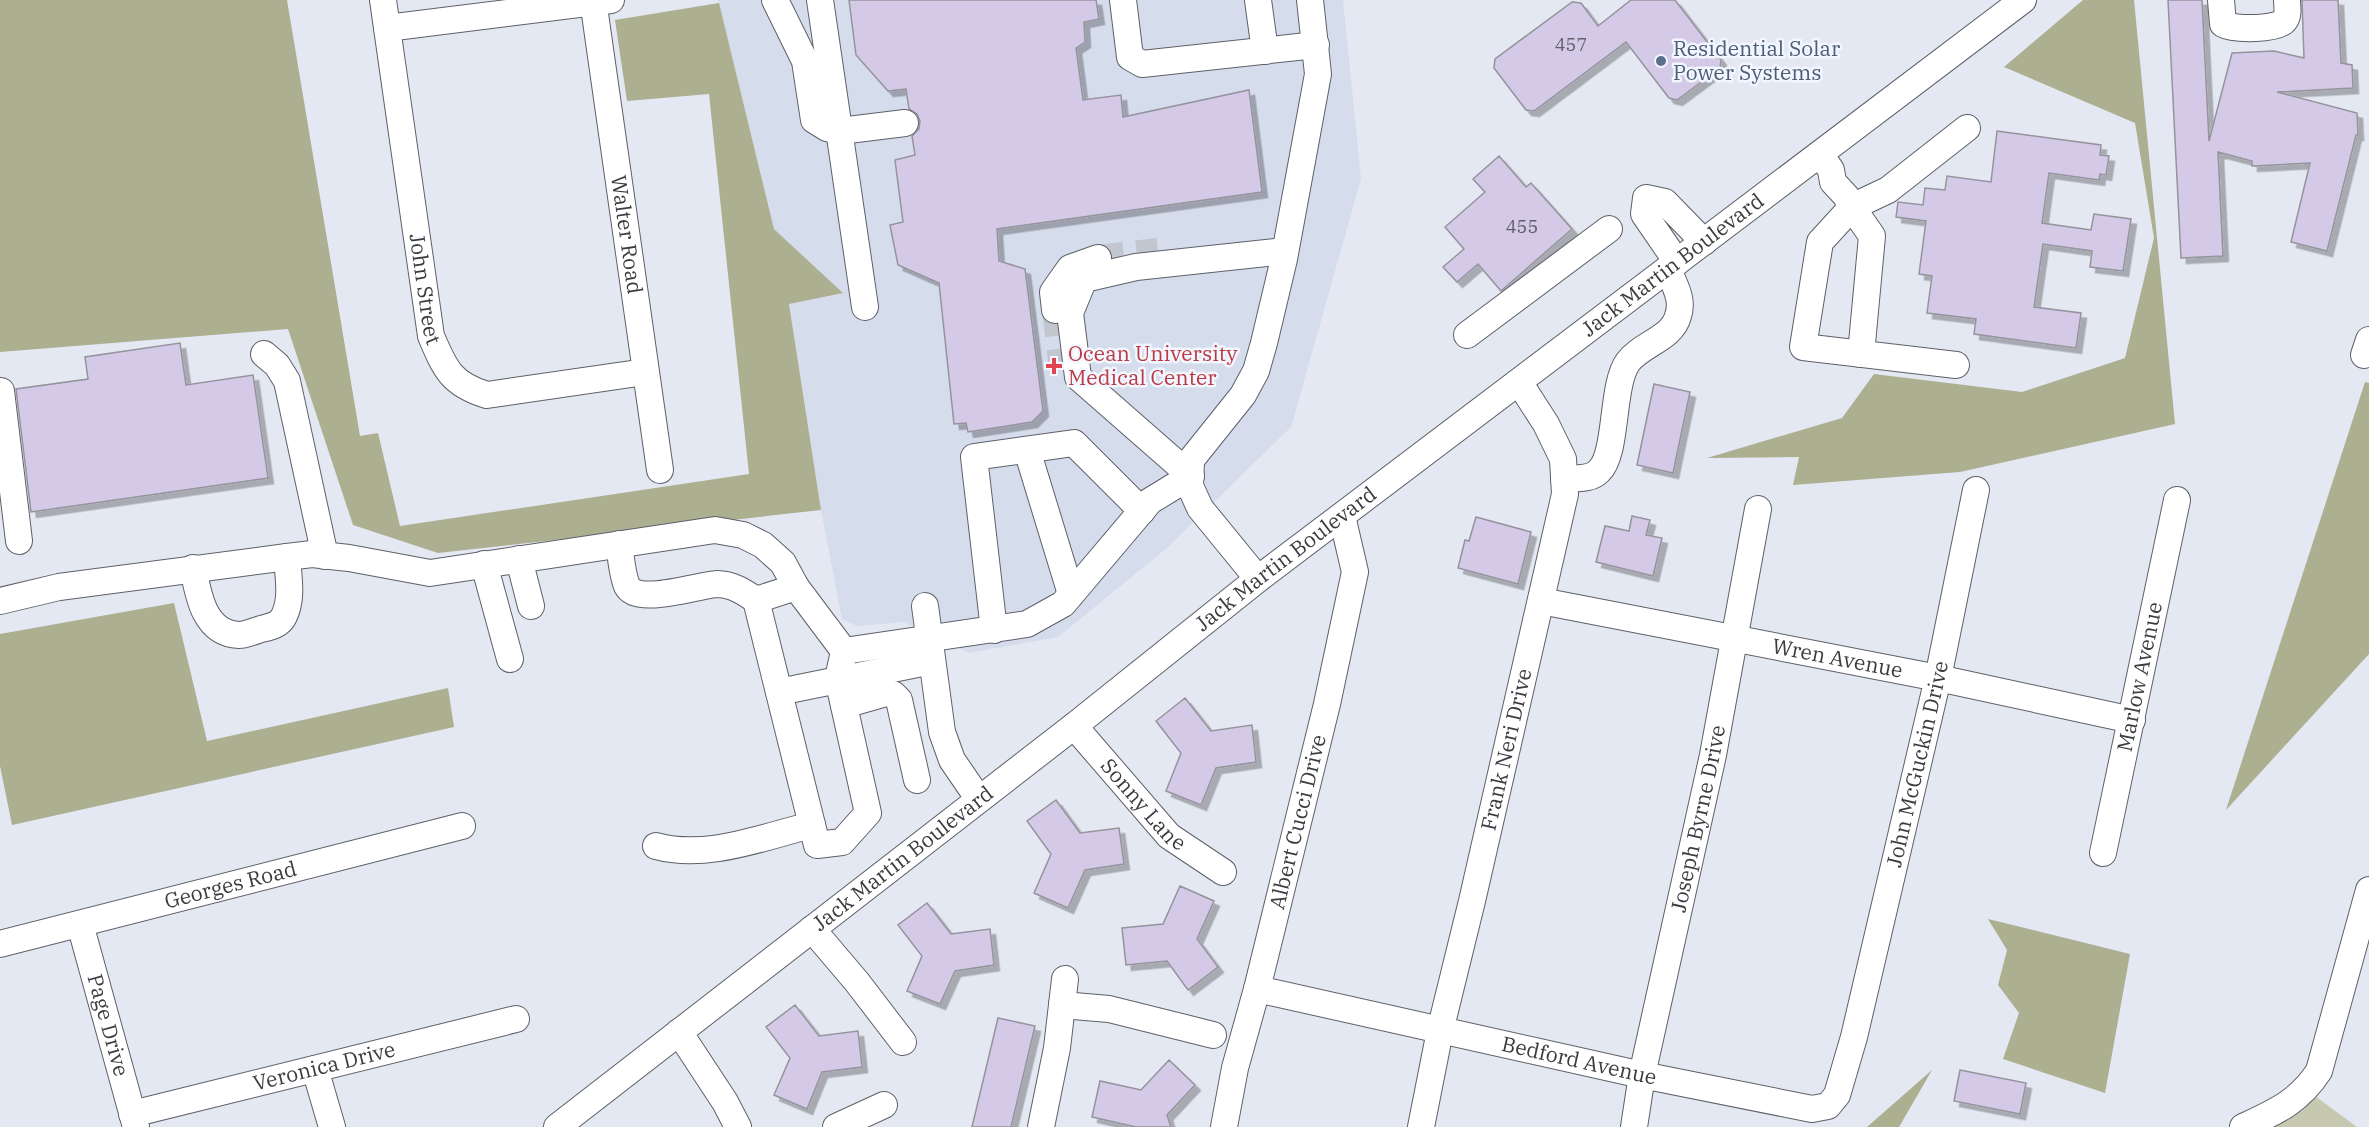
<svg xmlns="http://www.w3.org/2000/svg" width="2369" height="1127" font-family="'IBM Plex Serif',serif">
	<style>
		.built { fill: #d5dcec }
		.green { fill: #c6c9b0 }
		.forest { fill: #acaf90 }
		.building { fill: #d4cae8; stroke: #95939c; stroke-width: 1.5; filter: url(#shadow) }
		.lines { fill: none; stroke-linecap: round; stroke-linejoin: round }
		.minor-tunnel { stroke: #c2c6ce; stroke-width: 26; stroke-dasharray: 26 13; stroke-linecap: butt }
		.minor-casing { stroke: #5d6068; stroke-width: 28 }
		.minor { stroke: #fff; stroke-width: 26 }
		.service-dot { fill: #5c6f8a; stroke: #f1f6ff; stroke-width: 2 }
		.health-dot { fill: #e0444e; stroke: #f1f6ff; stroke-width: 2 }
		.labels { text-anchor: middle; stroke-width: 5; stroke-linejoin: round; paint-order: stroke }
		.number-label { font-size: 18px; fill: #61606a }
		.service-label { font-size: 21px; fill: #4e5e75; stroke: #f1f6ff; text-anchor: start }
		.street-label { font-size: 21px; fill: #3b3c40; stroke: #f1f6ff }
		.health-label { font-size: 21px; fill: #be3a42; stroke: #f1f6ff; text-anchor: start }
	</style>
	<defs>
		<filter id="shadow"><feDropShadow dx="5.5" dy="5.5" stdDeviation="0" flood-color="#0004"/></filter>
	</defs>
	<rect width="100%" height="100%" fill="#e4e8f2"/>
	<!-- built -->
	<path class="built" d="M718,0h625l18,179 -70,248 -124,121 -109,89 -89,16 -65,-31 -47,4 -15,-7 -21,-109 -32,-206 53,-12 -68,-63z"/>
	<!-- green -->
	<path class="green" d="M2304,1088l53,39h-120z"/>
	<!-- forest -->
	<path class="forest" d="M0,0h287l73,436 18,-3 22,93 349,-52 -40,-380 -82,7 -12,-81 104,-17 55,226 69,64 -54,11 32,206 -383,43 -85,-28 -65,-196 -288,23z
		M2083,0h51l41,424 -215,48 -167,13 6,-28 -92,1 135,-40 32,-44 148,18 103,-34 29,-120 -19,-115 -131,-56z
		M2365,382l4,1v271l-143,156z
		M174,603l33,138 241,-53 6,39 -442,98 -12,-59v-132z
		M1988,919l142,35 -25,139 -102,-34 16,-46 -21,-28 9,-35z
		M1932,1070l-33,57h-32z"/>
	<!-- building -->
	<path class="building" d="M849,0h247l3,19 -15,3 1,20 -9,6 7,52 38,-5 2,22 126,-27 13,102 -265,37 2,32 26,8 18,142 -11,11 -64,10 -2,-9 -12,1 -15,-141 -41,-18 -8,-40 13,-3 -8,-62 20,-5 -3,-19 7,-7 1,-8 -3,-7 -8,-5 -3,-20 -18,2 -32,-36z
		M1631,0h44l46,60 -1,8 -43,32 -8,-2 -43,-56 -92,69 -8,-1 -32,-42 1,-9 77,-57 9,1 17,23z
		M2168,0h34l7,141 23,-88 42,-2 30,7 -2,-58h36l3,63 11,2 1,23 -76,4 80,21 1,22h-2l-29,116 -36,-9 19,-79 -58,3v-5l-34,-9 5,104 -42,2z
		M1997,131l104,14 -1,10 9,1 -3,19 -6,-1 -1,6 -50,-7 -7,50 49,7 3,-16 37,5 -8,52 -33,-4 2,-16 -49,-7 -9,63 47,6 -5,35 -102,-14 2,-15 -49,-6 5,-37 -13,-2 7,-53 -30,-4 2,-15 25,3 2,-17 20,2 2,-14 44,6z
		M1499,156l27,31 5,-4 41,46 -71,62 -23,-27 -21,18 -14,-15 21,-18 -19,-22 40,-35 -12,-13z
		M180,343l6,42 67,-10 15,103 -237,34 -15,-123 72,-10 -3,-22z
		M1654,384l36,8 -17,81 -36,-8z
		M1632,516l18,4 -4,15 16,3 -9,38 -57,-14 9,-36 24,5z
		M1476,517l55,15 -13,52 -60,-16 7,-28 4,1z
		M1185,698l26,33 41,-6 4,37 -40,6 -15,37 -35,-14 15,-38 -25,-32z
		M1056,800l24,33 39,-5 5,36 -39,6 -17,38 -34,-15 17,-39 -24,-33z
		M1180,886l34,15 -17,38 21,28 -30,23 -21,-29 -41,4 -4,-37 41,-4z
		M927,903l24,31 39,-5 4,36 -39,6 -15,33 -33,-13 15,-35 -24,-31z
		M795,1005l24,31 39,-5 4,36 -40,5 -15,37 -33,-14 16,-37 -24,-31z
		M998,1018l37,8 -24,101h-39z
		M1169,1060l26,25 -28,30 4,12h-35l-44,-10 8,-36 41,9z
		M1960,1070l66,13 -6,31 -66,-13z"/>
	<g class="lines">
		<!-- minor-tunnel -->
		<path class="minor-tunnel" d="M1098,258l60,-7
			M1055,310l6,51"/>
		<!-- minor casing -->
		<g class="minor-casing">
			<g id="minor">
				<path id="s1" d="M383,0l48,336c14,33 20,48 56,59l158,-23"/>
				<path id="s2" d="M593,0l67,470"/>
				<path d="M775,0l30,61 9,59 13,8 13,3 65,-8"/>
				<path d="M820,0l45,307"/>
				<path d="M1123,0l7,57 12,7 174,-19"/>
				<path d="M1258,0l7,51"/>
				<path d="M2221,0l2,24c11,6 56,6 62,-4 4,-6 2,-14 2,-20"/>
				<path d="M387,28l224,-28"/>
				<path d="M1820,154l11,16 2,12 13,14 6,11 -32,35 -17,105 153,18"/>
				<path d="M1677,262l-33,-48 2,-16 19,4 39,40"/>
				<path d="M1055,310l-2,-18 17,-24 28,-10"/>
				<path d="M1467,335l142,-106"/>
				<path d="M264,354l13,11 10,16 38,175"/>
				<path d="M1861,354l11,-118 -20,-29 36,-17 79,-62"/>
				<path d="M2364,355l5,-15"/>
				<path d="M1,391l18,150"/>
				<path d="M1027,450l44,144"/>
				<path d="M1564,479c11,-1 27,1 35,-8 19,-18 12,-86 29,-109 13,-18 44,-23 50,-46 6,-17 -4,-31 -10,-47"/>
				<path d="M619,544c2,13 3,30 8,42 10,20 71,-1 90,-2 15,0 27,8 39,16l40,-13"/>
				<path d="M519,559l12,47"/>
				<path d="M484,564l26,95"/>
				<path d="M193,568c5,26 11,66 46,67 6,0 16,-4 22,-6 9,-2 19,-4 23,-13 9,-18 4,-40 3,-59"/>
				<path d="M1258,579l-58,-71 -10,-22 1,-26 52,-65 13,-24 8,-28 20,-84 34,-185 -8,-74"/>
				<path d="M756,600l61,245 25,-3 26,-29 -30,-134 6,-28"/>
				<path d="M0,601l59,-14 228,-30 25,-3 37,4 81,15 285,-43 28,5 20,10 20,18 13,24 48,64"/>
				<path id="s3" d="M1541,601l397,77 194,42"/>
				<path d="M925,606l17,126 10,28 26,38"/>
				<path d="M994,630l-20,-173 100,-14 68,68"/>
				<path d="M844,651l183,-27 36,-20 87,-103 41,-25 -113,-99 -8,-64 14,-34 52,-12 149,-16"/>
				<path d="M779,692l153,-31"/>
				<path d="M844,705l42,-12 7,1 6,6 18,80"/>
				<path id="s4" d="M1074,726l95,110 54,36"/>
				<path d="M656,846c51,14 106,-9 156,-21"/>
				<path id="s5" d="M2103,853l74,-353"/>
				<path id="s6" d="M80,924l56,203"/>
				<path d="M812,929l45,53 46,60"/>
				<path id="s7" d="M0,944l462,-118"/>
				<path id="s8" d="M1257,989l385,86 170,34 16,-3 9,-11 17,-58 84,-359 38,-188"/>
				<path d="M1062,1005l47,4 104,26"/>
				<path d="M679,1032l46,70 13,25"/>
				<path d="M315,1069l17,58"/>
				<path id="s9" d="M132,1114l384,-95"/>
				<path id="s10" d="M557,1127l517,-401 184,-147 765,-579"/>
				<path d="M836,1127l48,-22"/>
				<path d="M1041,1127l16,-79 8,-69"/>
				<path id="s11" d="M1224,1127l11,-59 22,-79 70,-285 28,-132 -13,-56"/>
				<path id="s12" d="M1421,1127l19,-96 32,-130 93,-407 -2,-35 -17,-35 -27,-42"/>
				<path id="s13" d="M1634,1127l8,-52 71,-320 45,-246"/>
				<path d="M2243,1127c32,-15 56,-25 76,-56l50,-181"/>
			</g>
		</g>
		<!-- minor -->
		<use href="#minor" class="minor"/>
	</g>
	<!-- markers -->
	<circle class="service-dot" cx="1661" cy="61" r="6"/>
	<path class="health-dot" d="M1051 357h6v6h6v6h-6v6h-6v-6h-6v-6h6z"/>
	<g class="labels">
		<!-- number labels -->
		<g class="number-label">
			<text x="1571" y="51">457</text>
			<text x="1522" y="233">455</text>
		</g>
		<!-- service labels -->
		<g class="service-label">
			<text x="1673" y="56">Residential Solar<tspan x="1673" dy="24">Power Systems</tspan></text>
		</g>
		<!-- street labels -->
		<g class="street-label">
			<text dy="7" stroke="none"><textPath href="#s2" startOffset="237">Walter Road</textPath></text>
			<text dy="7" stroke="none"><textPath href="#s10" startOffset="1410">Jack Martin Boulevard</textPath></text>
			<text dy="7" stroke="none"><textPath href="#s1" startOffset="292">John Street</textPath></text>
			<text dy="7" stroke="none"><textPath href="#s10" startOffset="924">Jack Martin Boulevard</textPath></text>
			<text dy="7" stroke="none"><textPath href="#s3" startOffset="302">Wren Avenue</textPath></text>
			<text dy="7" stroke="none"><textPath href="#s5" startOffset="180">Marlow Avenue</textPath></text>
			<text dy="7" stroke="none"><textPath href="#s12" startOffset="387">Frank Neri Drive</textPath></text>
			<text dy="7" stroke="none"><textPath href="#s8" startOffset="939">John McGuckin Drive</textPath></text>
			<text dy="7" stroke="none"><textPath href="#s4" startOffset="105">Sonny Lane</textPath></text>
			<text dy="7" stroke="none"><textPath href="#s13" startOffset="315">Joseph Byrne Drive</textPath></text>
			<text dy="7" stroke="none"><textPath href="#s11" startOffset="314">Albert Cucci Drive</textPath></text>
			<text dy="7" stroke="none"><textPath href="#s10" startOffset="438">Jack Martin Boulevard</textPath></text>
			<text dy="7" stroke="none"><textPath href="#s7" startOffset="238">Georges Road</textPath></text>
			<text dy="7" stroke="none"><textPath href="#s6" startOffset="105">Page Drive</textPath></text>
			<text dy="7" stroke="none"><textPath href="#s8" startOffset="330">Bedford Avenue</textPath></text>
			<text dy="7" stroke="none"><textPath href="#s9" startOffset="198">Veronica Drive</textPath></text>
		</g>
		<!-- health labels -->
		<g class="health-label">
			<text x="1068" y="361">Ocean University<tspan x="1068" dy="24">Medical Center</tspan></text>
		</g>
	</g>
</svg>
